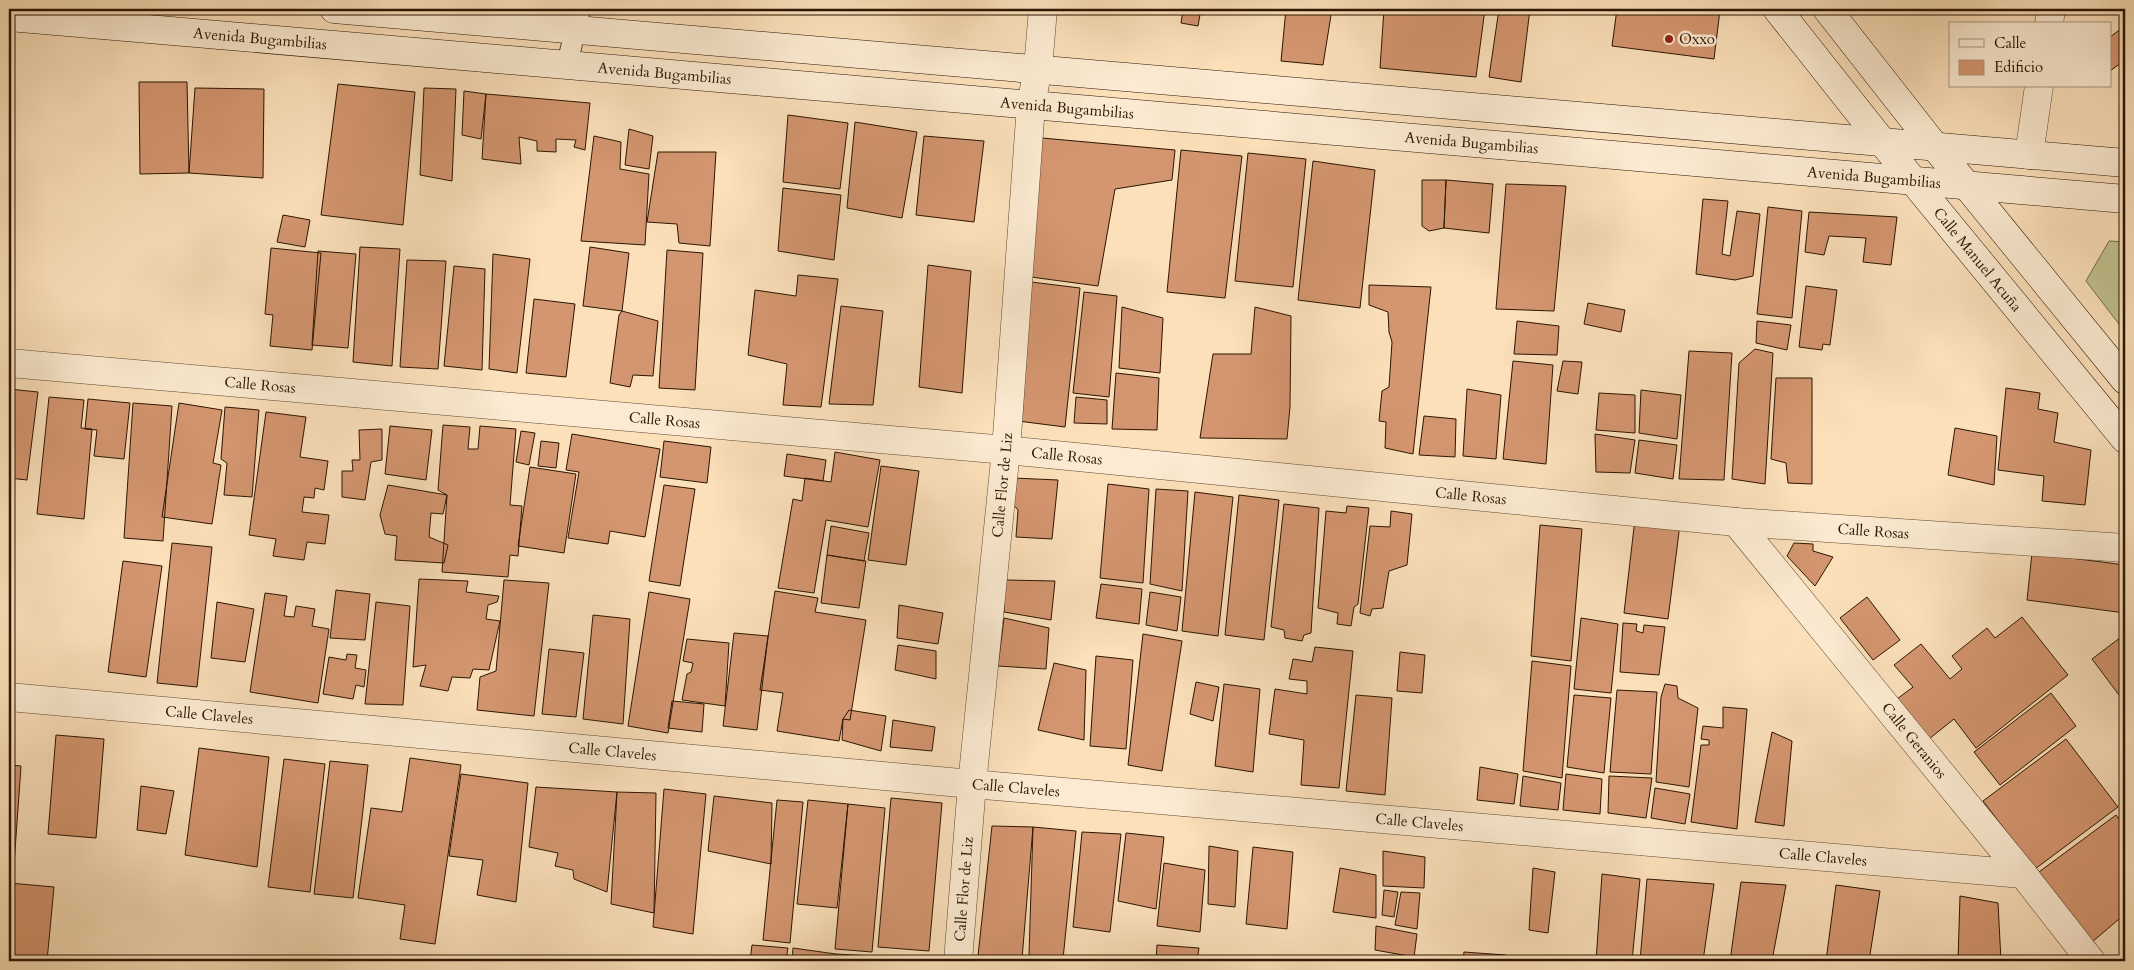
<svg xmlns="http://www.w3.org/2000/svg" width="2134" height="970" font-family="Cardo,serif">
	<style>
		.green { fill: #c0c28f; stroke: #766c48 }
		.building { fill: #d49670; stroke: #2b1502 }
		.lines { fill: none; stroke-linecap: round; stroke-linejoin: round }
		.lane-casing { stroke: #5f4830; stroke-width: 22 }
		.street-casing { stroke: #5f4830; stroke-width: 29 }
		.secondary-casing { stroke: #2b1502; stroke-width: 29 }
		.lane { stroke: #fcebd2; stroke-width: 20 }
		.street { stroke: #fcebd2; stroke-width: 28 }
		.secondary { stroke: #fcebd2; stroke-width: 28 }
		.poi-dot { fill: #8f2418; stroke: #fcebd2; stroke-width: 2 }
		.labels { text-anchor: middle; stroke-width: 5; stroke-linejoin: round; paint-order: stroke }
		.street-label { font-size: 15px; fill: #2b1502; stroke: #fcebd2 }
		.poi-label { font-size: 15px; fill: #2b1502; stroke: #fcebd2; text-anchor: start }
	</style>
	<rect width="100%" height="100%" fill="#fbe0ba"/>
	<filter id="stains"><feTurbulence type="fractalNoise" baseFrequency=".004" numOctaves="4"/><feColorMatrix values="0 0 0 0 .2 0 0 0 0 .09 0 0 0 0 .02 0 0 0 .5 -.17"/></filter>
	<radialGradient id="worn" r=".72"><stop offset=".6" stop-color="#630" stop-opacity="0"/><stop offset="1" stop-color="#630" stop-opacity=".3"/></radialGradient>
	<!-- green -->
	<path class="green" d="M2109,241l16,1v90l-39,-51z"/>
	<!-- building -->
	<path class="building" d="M1183,9h18l-3,17 -17,-3z
		M1286,9h46l-9,56 -42,-4z
		M1384,9h101l-9,68 -96,-9z
		M1499,9h31l-9,73 -32,-5z
		M1617,9l103,1 -6,49 -102,-13z
		M2125,26v34l-15,11v-34z
		M139,82h48l2,91 -49,1z
		M338,84l77,8 -12,133 -82,-10z
		M195,88l69,1 -1,89 -74,-5z
		M424,88l32,1 -4,92 -32,-6z
		M464,91l22,3 -5,45 -19,-4z
		M486,94l104,9 -5,47 -11,-3 2,-7 -20,-1v13l-19,-1v-10l-18,-4 2,27 -39,-5z
		M788,115l60,8 -8,66 -57,-7z
		M855,122l62,10 -15,86 -55,-10z
		M629,129l24,7 -4,33 -24,-4z
		M594,136l27,6 -1,27 29,5 -4,71 -64,-4z
		M924,136l60,5 -10,81 -58,-7z
		M1042,138l133,12 -3,30 -57,9 -17,97 -67,-9z
		M1181,150l61,6 -17,142 -58,-6z
		M658,152h58l-6,94 -31,-3 -2,-19 -30,-2z
		M1248,153l58,6 -13,128 -58,-6z
		M1313,161l62,9 -15,138 -62,-8z
		M1422,180h24l-2,48 -15,3 -7,-5z
		M1446,180l47,4 -4,49 -45,-5z
		M1506,184l60,2 -12,125 -58,-2z
		M783,188l58,7 -7,65 -56,-9z
		M1703,199l25,2 -6,53 8,2 7,-45 23,3 -7,62 -18,4 -39,-6z
		M1768,207l34,4 -10,107 -35,-4z
		M1809,212l88,5 -6,48 -28,-3 3,-24 -37,-2 -5,19 -19,-3z
		M283,215l27,5 -5,27 -28,-5z
		M360,247l40,2 -8,117 -39,-4z
		M590,247l39,6 -7,58 -39,-5z
		M271,248l50,5 -9,97 -42,-4 3,-31 -8,-1z
		M667,250l36,3 -8,137 -36,-2z
		M318,251l38,3 -8,94 -36,-3z
		M493,254l37,5 -13,114 -28,-4z
		M407,260l39,1 -8,108 -38,-2z
		M928,265l43,6 -9,122 -43,-6z
		M454,266l31,3 -3,101 -38,-4z
		M798,275l40,4 -17,128 -38,-2 4,-41 -39,-9 7,-65 41,6z
		M1031,282l49,6 -15,139 -47,-6z
		M1369,285l62,2 -18,167 -28,-6 1,-26 -7,-1 3,-30 7,-4 3,-45 -3,-10 -1,-20 -19,-7z
		M1806,286l31,4 -7,55 -7,-1 -1,6 -23,-3z
		M1084,292l33,4 -8,101 -36,-4z
		M534,299l41,5 -9,73 -40,-4z
		M1588,303l37,7 -4,22 -37,-8z
		M841,306l42,5 -10,94 -44,-1z
		M1122,307l41,11 -3,55 -41,-5z
		M1255,307l36,9 -1,91 -3,32 -87,-1 13,-84h38z
		M622,311l36,10 -5,55 -20,-1 -3,12 -20,-4 9,-68z
		M1517,321l42,5 -2,29 -43,-1z
		M1757,321l34,4 -4,25 -31,-7z
		M1755,349l18,4 -8,131 -33,-5 7,-116z
		M1689,351l43,2 -8,127 -45,-1z
		M1513,361l40,4 -7,99 -43,-5z
		M1563,361l19,1 -4,32 -21,-3z
		M1116,373l43,5 -2,52 -45,-1z
		M1776,378h36v106l-24,-1 -2,-20 -15,-4z
		M2006,388l34,5 -2,16 20,4 -4,29 37,8 -6,55 -43,-4 2,-25 -46,-6z
		M9,389l29,3 -11,88 -18,-2z
		M1467,389l34,6 -5,64 -33,-3z
		M1641,390l40,5 -4,44 -38,-6z
		M1599,393l36,2v38l-39,-3z
		M49,397l35,3 -3,28 11,1 -8,90 -47,-5z
		M1076,397l31,3v24l-33,-1z
		M88,399l42,4 -6,56 -30,-3 3,-26 -12,-1z
		M133,403l39,3 -9,135 -39,-3z
		M179,403l43,7 -9,53 8,2 -9,59 -50,-7z
		M225,407l34,3 -7,87 -28,-2 3,-32 -6,-4z
		M266,412l40,5 -6,40 28,4 -4,29 -9,-2 -1,10 -10,-1 -2,15 27,3 -4,29 -18,-2 -3,18 -31,-4 3,-17 -27,-4z
		M1424,416l32,3 -1,38 -36,-2z
		M443,425l27,2 -2,22h10l2,-23 36,3 -6,76 12,1 -4,50 -8,-1 -2,22 -66,-5 5,-77 -9,-5z
		M390,426l42,4 -6,50 -41,-6z
		M1955,428l42,8 -3,49 -46,-10z
		M382,429v31l-11,2 -6,38 -23,-3v-26h11l-1,-11h8l-1,-30z
		M521,431l14,2 -6,32 -13,-3z
		M572,434l88,15 -15,88 -35,-6 -2,13 -40,-6 11,-66 -13,-2z
		M1595,434l40,6 -5,33 -34,-1z
		M1639,440l38,5 -4,34 -38,-6z
		M541,441l18,2 -3,25 -18,-2z
		M664,441l47,6 -4,36 -47,-6z
		M835,452l45,8 -12,67 -42,-7 -12,73 -36,-5 15,-89 9,2 3,-23 26,4z
		M787,454l39,6 -3,21 -39,-5z
		M881,466l38,5 -13,94 -38,-5z
		M530,467l46,7 -12,79 -46,-7z
		M1013,478l45,2 -6,59 -36,-2 2,-27 -6,-7z
		M1108,484l41,5 -6,94 -43,-5z
		M388,485l59,10 -4,19 -12,-1 -2,24 19,8 -4,18 -49,-3 2,-24 -12,-2 -5,-19z
		M664,485l31,4 -15,97 -31,-5z
		M1156,489l32,2 -6,100 -32,-7z
		M1195,492l38,5 -15,139 -36,-5z
		M1239,495l40,5 -15,140 -39,-5z
		M1284,504l35,4 -8,125 -7,2 -2,6 -17,-3 -1,-8 -13,-3z
		M1347,506l22,2 -11,96 -4,3 -3,19 -14,-2 1,-11 -20,-5 8,-97 20,2z
		M1391,511l21,3 -5,51 -18,6 -6,37 -11,1 -2,7 -10,-3 10,-87 20,1z
		M1635,519l45,5 -12,95 -44,-6z
		M1540,525l42,4 -11,132 -40,-5z
		M831,526l38,7 -5,28 -37,-6z
		M172,543l40,4 -15,140 -40,-4z
		M1794,543l19,1v7l20,6 -18,29 -28,-30z
		M2032,553l93,12v48l-98,-13z
		M827,555l39,6 -7,47 -38,-5z
		M123,561l39,5 -16,111 -38,-5z
		M419,579l49,2 -2,11 33,4 -2,6 -9,3 -2,14 14,2 -11,49 -16,-1 -3,9 -18,-1 -4,14 -28,-5 6,-21 -13,2z
		M504,580l45,3 -15,133 -57,-6 3,-33 16,-6z
		M1005,580l50,1 -4,39 -47,-8z
		M1101,584l41,5 -3,35 -43,-6z
		M336,590l34,4 -5,46 -35,-2z
		M775,591l43,7 -3,14 51,8 -16,100 -7,-1 -4,22 -62,-10 6,-38 -23,-3z
		M649,592l41,7 -22,134 -40,-7z
		M1150,592l31,5 -4,34 -31,-6z
		M265,593l22,3 -3,20 10,1 2,-11 19,3 -3,17 17,3 -11,74 -68,-11z
		M1867,597l33,43 -27,20 -33,-42z
		M217,602l37,7 -9,53 -34,-4z
		M376,602l34,4 -7,99 -38,-1z
		M899,605l44,8 -5,31 -41,-6z
		M593,615l37,4 -7,105 -40,-5z
		M2022,617l46,58 -92,73 -22,-29 -25,20 -32,-40 16,-12 -19,-22 27,-21 29,35 12,-10 -10,-13 35,-28 8,10z
		M1004,618l45,10 -3,41 -48,-3z
		M1581,618l37,6 -7,69 -37,-4z
		M1623,623l14,1 -1,7 7,2 1,-8 21,2 -6,48 -39,-3z
		M734,633l34,3 -11,94 -34,-4z
		M1143,634l39,7 -20,130 -34,-6z
		M2125,634v69l-33,-44z
		M687,639l42,4 -4,63 -43,-6 5,-26 4,-2 2,-9 -10,-2z
		M898,645l38,6v28l-41,-9z
		M1315,647l38,4 -14,137 -38,-3 3,-45 -35,-6 6,-45 32,5v-13l-18,-2 4,-20 19,3z
		M549,649l35,4 -8,64 -34,-3z
		M1400,652l25,3 -3,38 -25,-2z
		M347,654l10,1 -2,13 11,2 -2,17 -8,-2 -3,14 -30,-5 6,-37 17,3z
		M1096,656l37,4 -7,89 -36,-3z
		M1532,661l39,5 -9,112 -39,-7z
		M1054,663l32,7 -2,70 -46,-10z
		M1196,682l23,5 -6,34 -23,-7z
		M1224,684l36,5 -7,83 -38,-6z
		M1665,684l12,2 1,12 20,10 -9,79 -33,-5 5,-85z
		M1617,690l40,2 -6,82 -41,-2z
		M2051,693l25,33 -76,59 -26,-33z
		M1356,695l36,3 -7,97 -39,-4z
		M1574,695l37,3 -7,75 -37,-6z
		M672,701l32,3 -2,28 -34,-4z
		M1723,707l24,2 -10,120 -46,-7 10,-77h8v-5l-8,-1 2,-13 20,2z
		M849,710l37,6 -5,35 -39,-11 1,-21z
		M893,720l42,7 -3,24 -42,-4z
		M1772,732l20,9 -8,85 -29,-4z
		M56,735l48,4 -8,99 -48,-4z
		M2066,739l52,68 -83,62 -52,-68z
		M199,748l70,9 -12,110 -72,-12z
		M410,758l51,7 -26,179 -35,-5 5,-34 -47,-7 13,-90 31,4z
		M284,759l41,5 -15,128 -42,-5z
		M330,761l38,4 -15,133 -39,-4z
		M9,765l12,1 -7,99 -5,-1z
		M1480,767l38,7 -4,30 -37,-4z
		M461,774l67,9 -12,119 -39,-7 6,-35 -34,-4z
		M1566,774l36,5 -2,35 -37,-4z
		M1523,776l38,7 -3,27 -38,-4z
		M1609,776l43,2 -6,40 -38,-5z
		M141,786l33,5 -8,43 -29,-4z
		M536,787l81,5 -10,100 -33,-13 -1,-9 -18,-4 3,-13 -29,-6z
		M1655,788l35,6 -5,30 -34,-6z
		M664,789l42,5 -13,140 -40,-7z
		M617,792l39,1 -2,120 -43,-9z
		M714,796l58,7 -1,61 -63,-13z
		M891,798l51,5 -13,148 -51,-4z
		M777,800l26,2 -13,141 -27,-3z
		M808,800l40,4 -11,104 -40,-4z
		M848,804l37,4 -13,144 -37,-3z
		M2116,815l9,12v87l-33,28 -53,-70z
		M992,826l41,1 -11,132 -44,-3z
		M1033,827l43,4 -13,128 -34,-4z
		M1082,832l39,2 -11,98 -37,-5z
		M1126,833l38,4 -8,72 -38,-8z
		M1209,846l29,5 -3,56 -27,-3z
		M1253,847l40,5 -6,77 -41,-5z
		M1383,851l42,6 -1,31 -41,-2z
		M1164,863l41,7 -5,62 -43,-6z
		M1340,868l36,7v43l-43,-6z
		M1533,868l22,4 -7,61 -19,-3z
		M1602,874l38,5 -8,82h-36z
		M1647,879l67,5 -11,77h-63z
		M1741,882l45,3 -14,76h-42z
		M9,883l45,4 -7,74h-38z
		M1836,885l44,6 -11,70h-43z
		M1384,890l14,2 -4,25 -12,-2z
		M1401,892l19,1 -3,36 -22,-4z
		M1960,896l38,7 3,58h-43z
		M1376,926l41,8 -3,23 -39,-7z
		M752,945l36,3 -2,13h-36z
		M1157,945l42,3 -2,13h-41z
		M793,948l43,6 -1,7h-43z
		M1464,952l42,3 -1,6h-42z
		M836,954l37,2v5h-38z"/>
	<g class="lines">
		<!-- lane casing -->
		<g class="lane-casing">
			<path id="lane" d="M567,65l13,-56"/>
		</g>
		<!-- street casing -->
		<g class="street-casing">
			<g id="street">
				<path d="M2049,24l2,-15"/>
				<path d="M2029,155l10,-69"/>
				<path id="s1" d="M9,363l997,87 730,72 389,26"/>
				<path id="s2" d="M1736,522l287,352 68,87"/>
				<path id="s3" d="M9,697l963,87 1051,90"/>
				<path id="s4" d="M958,961l14,-177 34,-334 25,-345 7,-37 5,-59"/>
			</g>
		</g>
		<!-- secondary casing -->
		<g class="secondary-casing">
			<g id="secondary">
				<path d="M334,9l1791,154"/>
				<path id="s5" d="M1777,9l137,173 211,257"/>
				<path d="M1827,9l109,139 189,232"/>
				<path id="s6" d="M9,17l2116,182"/>
			</g>
		</g>
		<!-- lane -->
		<use href="#lane" class="lane"/>
		<!-- street -->
		<use href="#street" class="street"/>
		<!-- secondary -->
		<use href="#secondary" class="secondary"/>
	</g>
	<!-- markers -->
	<circle class="poi-dot" cx="1669" cy="39" r="5"/>
	<g class="labels">
		<!-- street labels -->
		<g class="street-label">
			<text dy="5" stroke="none"><textPath href="#s6" startOffset="252">Avenida Bugambilias</textPath></text>
			<text dy="5" stroke="none"><textPath href="#s6" startOffset="658">Avenida Bugambilias</textPath></text>
			<text dy="5" stroke="none"><textPath href="#s6" startOffset="1062">Avenida Bugambilias</textPath></text>
			<text dy="5" stroke="none"><textPath href="#s6" startOffset="1468">Avenida Bugambilias</textPath></text>
			<text dy="5" stroke="none"><textPath href="#s6" startOffset="1872">Avenida Bugambilias</textPath></text>
			<text dy="5" stroke="none"><textPath href="#s5" startOffset="321">Calle Manuel Acuña</textPath></text>
			<text dy="5" stroke="none"><textPath href="#s1" startOffset="252">Calle Rosas</textPath></text>
			<text dy="5" stroke="none"><textPath href="#s1" startOffset="658">Calle Rosas</textPath></text>
			<text dy="5" stroke="none"><textPath href="#s1" startOffset="1062">Calle Rosas</textPath></text>
			<text dy="5" stroke="none"><textPath href="#s4" startOffset="478">Calle Flor de Liz</textPath></text>
			<text dy="5" stroke="none"><textPath href="#s1" startOffset="1468">Calle Rosas</textPath></text>
			<text dy="5" stroke="none"><textPath href="#s1" startOffset="1872">Calle Rosas</textPath></text>
			<text dy="5" stroke="none"><textPath href="#s3" startOffset="201">Calle Claveles</textPath></text>
			<text dy="5" stroke="none"><textPath href="#s2" startOffset="282">Calle Geranios</textPath></text>
			<text dy="5" stroke="none"><textPath href="#s3" startOffset="606">Calle Claveles</textPath></text>
			<text dy="5" stroke="none"><textPath href="#s3" startOffset="1011">Calle Claveles</textPath></text>
			<text dy="5" stroke="none"><textPath href="#s3" startOffset="1416">Calle Claveles</textPath></text>
			<text dy="5" stroke="none"><textPath href="#s3" startOffset="1821">Calle Claveles</textPath></text>
			<text dy="5" stroke="none"><textPath href="#s4" startOffset="72">Calle Flor de Liz</textPath></text>
		</g>
		<!-- poi labels -->
		<g class="poi-label">
			<text x="1679" y="44">Oxxo</text>
		</g>
	</g>
	<!-- margin -->
	<rect width="2134" height="970" fill="none" stroke="#fbe0ba" stroke-width="30"/>
	<rect x="10" y="10" width="2114" height="950" fill="none" stroke="#2b1502" stroke-width="2.5"/>
	<rect x="15" y="15" width="2104" height="940" fill="none" stroke="#2b1502"/>
	<!-- legend -->
	<rect x="1949" y="22" width="162" height="65" fill="#fcebd2" stroke="#a8957f"/>
	<rect x="1959" y="39" width="25" height="8" fill="#fcebd2" stroke="#a8957f"/>
	<text x="1994" y="48" font-size="15" fill="#2b1502">Calle</text>
	<rect x="1959" y="60" width="25" height="15" fill="#d49670" stroke="#a8957f"/>
	<text x="1994" y="72" font-size="15" fill="#2b1502">Edificio</text>
	<rect width="100%" height="100%" filter="url(#stains)"/>
	<rect width="100%" height="100%" fill="url(#worn)"/>
</svg>
